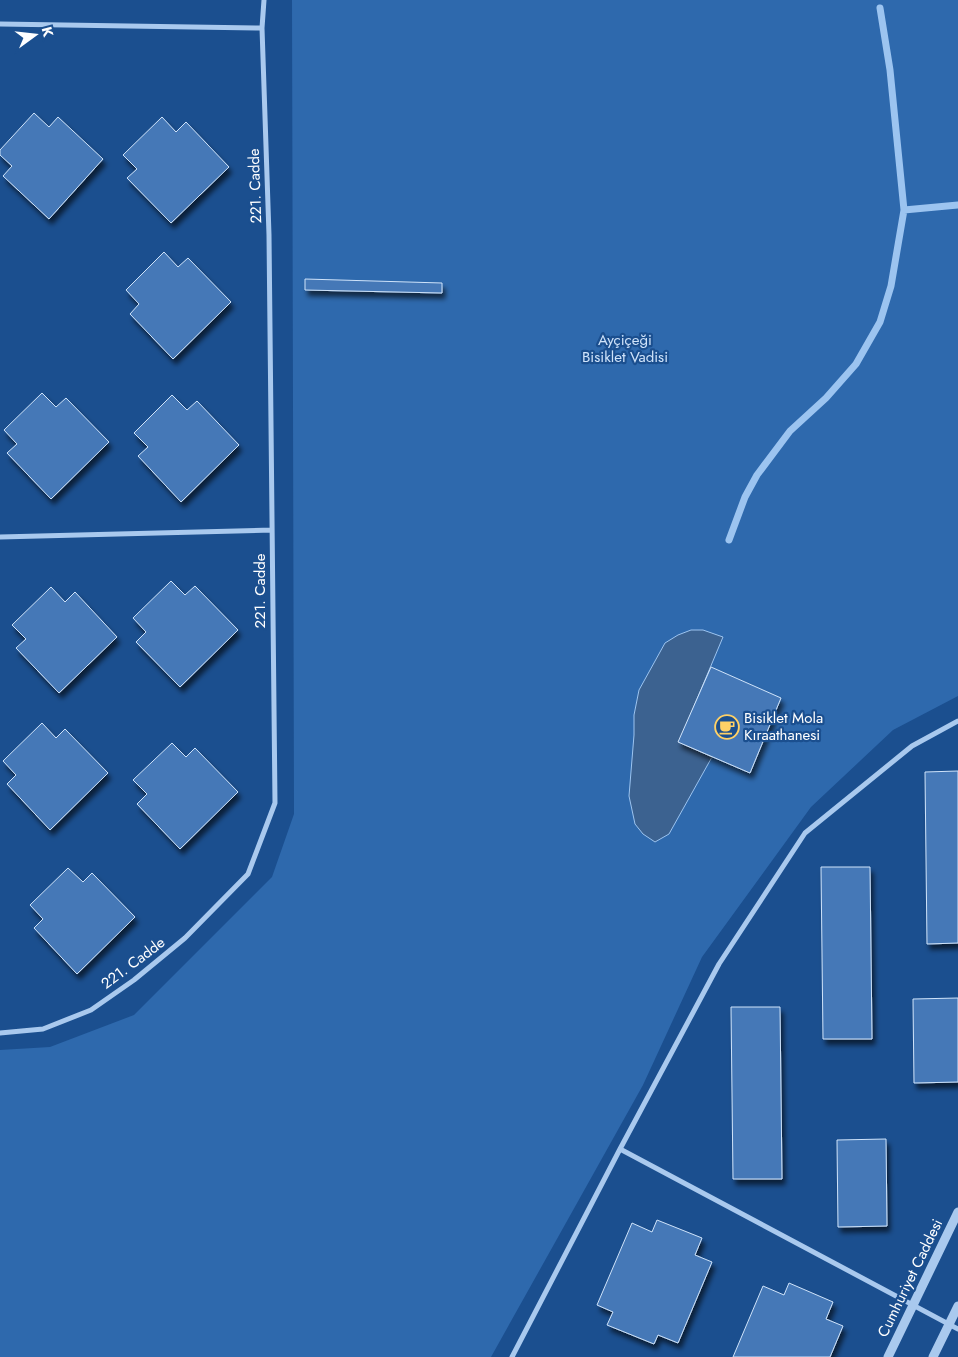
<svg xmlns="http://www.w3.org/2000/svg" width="958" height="1357" font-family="Jost,sans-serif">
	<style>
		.green { fill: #2e69ad }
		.water { fill: #3c6290; stroke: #9cc4f0 }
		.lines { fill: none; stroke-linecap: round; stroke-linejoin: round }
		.stream { stroke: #9cc4f0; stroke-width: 7 }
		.building { fill: #4478b7; stroke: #cfe3fa; filter: url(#shadow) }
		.minor { stroke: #a9c9ee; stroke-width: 5 }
		.tertiary { stroke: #a9c9ee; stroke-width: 9 }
		.labels { text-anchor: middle; stroke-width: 4.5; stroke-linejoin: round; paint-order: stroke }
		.street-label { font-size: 15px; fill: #fff; stroke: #1b4f8f }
		.park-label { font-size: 15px; fill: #cfe3fa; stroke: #1b4f8f }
		.poi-label { font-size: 15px; fill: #fff; stroke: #1b4f8f; text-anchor: start }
	</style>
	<defs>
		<filter id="shadow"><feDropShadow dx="3" dy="5.5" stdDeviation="2.5" flood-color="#0009"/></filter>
	</defs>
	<rect width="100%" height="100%" fill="#1b4f8f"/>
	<!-- green -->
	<path class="green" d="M292,0h666v696l-65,34 -82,77 -109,150 -59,128 -152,272h-491v-307l50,-3 84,-32 138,-138 22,-63z"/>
	<!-- water -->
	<path class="water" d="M691,630h12l20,7 -44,105 33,15 -43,77 -14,8 -12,-8 -8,-10 -6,-28 5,-61v-20l5,-25 26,-47 13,-8z"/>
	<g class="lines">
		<!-- stream -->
		<path class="stream" d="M904,210l54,-5
			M729,540l16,-43 12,-22 33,-44 36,-33 30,-34 24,-42 11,-36 13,-76 -14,-140 -10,-62"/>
	</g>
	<!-- building -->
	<path class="building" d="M34,113l15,14 9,-10 45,42 -54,60 -46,-43 9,-10 -12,-11v-5z
		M162,117l14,15 10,-10 43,45 -58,56 -44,-45 10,-9 -14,-14z
		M164,252l14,15 10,-9 43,44 -58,57 -43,-45 9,-10 -13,-14z
		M305,279l137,4v10l-137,-3z
		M42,393l14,14 10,-9 43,44 -58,57 -44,-46 10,-9 -13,-14z
		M172,395l15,15 10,-9 42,44 -58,57 -43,-46 10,-9 -14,-14z
		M171,581l14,14 10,-9 43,44 -58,57 -44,-45 10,-10 -13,-14z
		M51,587l14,15 10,-10 42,45 -58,56 -43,-45 10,-9 -14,-14z
		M711,667l70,31 -31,75 -72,-31z
		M42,723l14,15 9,-9 43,44 -58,57 -43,-46 9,-9 -13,-14z
		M172,743l14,14 9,-9 43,44 -58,57 -43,-45 10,-10 -14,-14z
		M958,771v172l-31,1 -2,-172z
		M821,867h49l2,172h-49z
		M68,868l15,14 9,-9 43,44 -58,57 -43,-46 9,-9 -13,-14z
		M958,998v84l-44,1 -1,-84z
		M731,1007h49l2,172h-49z
		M886,1139l1,87 -49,1 -1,-87z
		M657,1220l45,18 -7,17 17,7 -34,81 -20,-8 -4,9 -47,-19 6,-13 -16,-7 35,-82 20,9z
		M789,1283l44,19 -7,17 17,7 -13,31h-97l30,-71 21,9z"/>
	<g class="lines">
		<!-- minor -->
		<path class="minor" d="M0,24l262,4
			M0,537l272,-7
			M0,1033l43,-4 48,-19 43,-30 51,-42 63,-64 27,-71 -6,-568 -7,-207 2,-28
			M620,1149l338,180
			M512,1357l108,-208 99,-185 86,-131 107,-87 46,-25"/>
		<!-- tertiary -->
		<path class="tertiary" d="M888,1357l70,-145
			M933,1357l25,-51"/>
	</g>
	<!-- icons -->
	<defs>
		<g id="cafe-ring" transform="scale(1.25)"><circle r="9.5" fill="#1b4f8f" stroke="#ffd166" stroke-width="1.5"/><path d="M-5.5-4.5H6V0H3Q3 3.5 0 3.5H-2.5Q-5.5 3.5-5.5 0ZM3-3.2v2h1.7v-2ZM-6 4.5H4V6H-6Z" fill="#ffd166"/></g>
	</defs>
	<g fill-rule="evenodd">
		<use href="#cafe-ring" x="727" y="727"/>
	</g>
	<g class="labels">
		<!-- street labels -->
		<g class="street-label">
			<text transform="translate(255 186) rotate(-92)" y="5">221. Cadde</text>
			<text transform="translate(260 591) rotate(-90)" y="5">221. Cadde</text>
			<text transform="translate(133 963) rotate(-37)" y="5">221. Cadde</text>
			<text transform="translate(910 1278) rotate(-64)" y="5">Cumhuriyet Caddesi</text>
		</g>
		<!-- park labels -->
		<g class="park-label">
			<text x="625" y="345">Ayçiçeği<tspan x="625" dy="17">Bisiklet Vadisi</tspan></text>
		</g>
		<!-- poi labels -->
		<g class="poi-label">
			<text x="744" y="723">Bisiklet Mola<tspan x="744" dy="17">Kıraathanesi</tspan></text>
		</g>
	</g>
	<!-- north arrow -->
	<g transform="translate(35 35) rotate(75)" stroke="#1b4f8f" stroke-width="4" paint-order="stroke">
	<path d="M0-4L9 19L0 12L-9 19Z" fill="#ffffff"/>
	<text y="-8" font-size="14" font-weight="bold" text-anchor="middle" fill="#ffffff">K</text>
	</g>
</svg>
